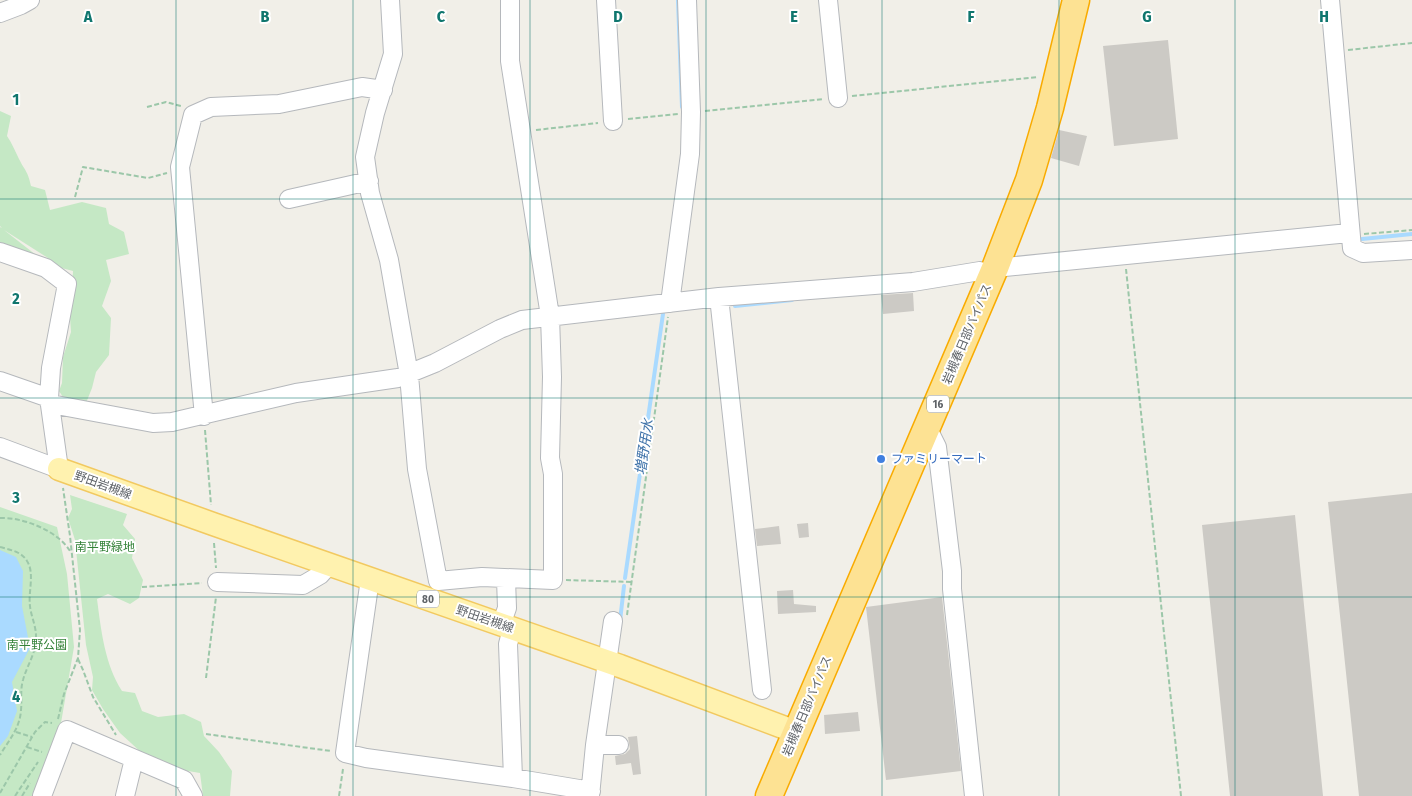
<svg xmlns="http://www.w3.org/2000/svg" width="1412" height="796" font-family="'Fira Sans Condensed','Noto Sans JP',sans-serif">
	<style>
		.green { fill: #c5e8c5 }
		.water { fill: #aadaff }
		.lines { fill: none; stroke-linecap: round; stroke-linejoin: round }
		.stream { stroke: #aadaff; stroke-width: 4 }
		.building { fill: #cccac5 }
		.minor-casing { stroke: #b5b8bc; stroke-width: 20 }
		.major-casing { stroke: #f2c960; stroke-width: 25 }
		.highway-casing { stroke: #f9ab00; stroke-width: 29 }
		.path { stroke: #9cc7a9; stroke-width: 2; stroke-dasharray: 5 2.5; stroke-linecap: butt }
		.minor { stroke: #fff; stroke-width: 18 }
		.major { stroke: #fff2af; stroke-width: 22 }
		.highway { stroke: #fde293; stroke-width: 26 }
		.grid { fill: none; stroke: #0f766e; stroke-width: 1; stroke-opacity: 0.55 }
		.shop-dot { fill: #3f7fe0; stroke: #fff; stroke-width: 2 }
		.labels { text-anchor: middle; stroke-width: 4; stroke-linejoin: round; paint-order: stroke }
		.shield { fill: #fff; stroke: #8f9295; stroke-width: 1 }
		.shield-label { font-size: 11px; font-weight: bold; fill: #5f6368 }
		.street-label { font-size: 12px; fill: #5f6368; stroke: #fff }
		.shop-label { font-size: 12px; fill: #366cbe; stroke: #fff; text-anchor: start }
		.park-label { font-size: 12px; fill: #348238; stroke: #fff }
		.water-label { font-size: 14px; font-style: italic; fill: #4174aa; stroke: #fff }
		.grid-label { font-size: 16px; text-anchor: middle; font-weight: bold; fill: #0f766e; stroke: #fff; stroke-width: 4; stroke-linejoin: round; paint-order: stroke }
	</style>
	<rect width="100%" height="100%" fill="#f1efe8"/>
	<!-- green -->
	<path class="green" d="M0,111l11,5 -4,20c5,7 8,15 12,23 6,12 9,12 12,27l14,4 5,20 32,-8 24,6 3,16 15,8 5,22 -23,6 5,21 -9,25 9,12 -2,37 -13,17 -4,16 -6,15 -21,-3 -6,-9 3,-8 1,-26 8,-25 -2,-29 3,-12 1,-20 -19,-5 -6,-8 -44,-28 41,32 -45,-16v-19l2,1 -2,-2z
		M70,495l57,19 -4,11 12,14 -3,19 11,22 -4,18 -9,6 -22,-10 -11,5c4,31 8,66 25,92l13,2 7,18 16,6 26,-3 17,8 3,14 15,16 13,19 -2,25h-27l-3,-23 -24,-4 -33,-15 -23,-21 -17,-24 -11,-19 1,-13 -7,-32 -11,-105 -7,-22 4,-9z
		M0,507l57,20 10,47 7,73 -13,76 -26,73h-35z"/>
	<!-- water -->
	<path class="water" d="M0,550l16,7 7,14 -1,35 8,42 -18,34 5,29 -9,25 -8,10z"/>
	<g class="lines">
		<!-- stream -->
		<path class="stream" d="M678,0l4,107
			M1362,239l50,-5
			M735,306l57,-6
			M625,578l38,-264
			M620,621l4,-35"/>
	</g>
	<!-- building -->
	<path class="building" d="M1168,40l10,99 -64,7 -11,-100z
		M1059,130l28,6 -8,30 -28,-8z
		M913,293l1,18 -31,3 -2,-19z
		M1412,493v303h-53l-31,-294z
		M1295,515l28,281h-93l-28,-271z
		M808,523l1,14 -10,1 -2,-14z
		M779,526l2,18 -24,2 -2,-17z
		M793,590l1,14 22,2v6l-38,2 -1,-23z
		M942,597l19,174 -75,9 -20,-173z
		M858,712l2,19 -35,3 -1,-19z
		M637,736l4,38 -8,1 -2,-12 -15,2 -1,-9 10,-2 5,-5 -2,-12z"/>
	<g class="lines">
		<!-- minor casing -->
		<g class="minor-casing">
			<path id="minor" d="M390,0l3,54 -18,59 -10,44 5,36 19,67 20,115 8,94 21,112 44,-4 71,3v-106l-3,-16 2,-81 -2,-61 -40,-255v-61
				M606,0l7,121
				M828,0l10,98
				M1330,0l22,248 11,5 49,-3
				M0,13l21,-8 9,-5
				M289,199l80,-18
				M0,252l46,16 21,16 -16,84 -2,30 10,71 -59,-22
				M995,268l354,-35
				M719,297l43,393
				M670,303l20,-149 1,-42 -4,-112
				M0,381l49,17
				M51,404l102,19 19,-1 124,-29 102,-15 37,-15 65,-34 22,-9 197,-23 194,-15 67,-11
				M204,416l-24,-249 13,-52 18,-8 68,-3 83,-17 21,3
				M928,429l9,18 15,124v18l22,207
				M370,579l-25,174 21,5 147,20 78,13
				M217,582l86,3 17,-10 9,-10
				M501,625l6,-17 -1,-29
				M512,629l-4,15 5,134
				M595,745h24
				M42,796l25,-66 117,50 9,16
				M125,796l9,-37
				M590,796l5,-51 18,-124"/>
		</g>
		<!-- major casing -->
		<g class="major-casing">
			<path id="major" d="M59,469l154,55 407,142 176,66"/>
		</g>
		<!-- highway casing -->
		<g class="highway-casing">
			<path id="highway" d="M769,796l226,-528 34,-88 21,-72 26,-108"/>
		</g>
		<!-- path -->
		<path class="path" d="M1348,50l64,-7
			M852,96l186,-19
			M147,107l19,-5 15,4
			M705,111l119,-12
			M628,119l50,-5
			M536,130l62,-7
			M75,197l8,-30 65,11 19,-5
			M1364,234l48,-4
			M1126,269l55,527
			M205,430l6,75
			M0,518c23,-1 58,13 70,33
			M214,543l2,25
			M0,547c10,3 21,4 27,14 8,12 1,31 3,45 1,10 6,20 6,30 1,16 -9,29 -13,44 -3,10 -1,20 -2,30 -1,18 -12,30 -21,45
			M566,580l65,2
			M142,587l60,-4
			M627,615l41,-298
			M78,659l5,11 10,27 23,38
			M206,678l10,-81
			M58,719l6,-25 14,-36 2,-28 -10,-94 -7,-48
			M16,732l16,5
			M206,734l125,17
			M27,747l15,5
			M0,793l35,-61 10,-10 7,1
			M15,796l23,-34
			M22,796l8,-13
			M339,796l4,-27"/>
		<!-- minor -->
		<use href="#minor" class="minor"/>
		<!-- major -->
		<use href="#major" class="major"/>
		<!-- highway -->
		<use href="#highway" class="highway"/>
	</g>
	<!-- grid -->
	<path class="grid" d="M176,0v796M353,0v796M530,0v796M706,0v796M882,0v796M1059,0v796M1235,0v796M0,199h1412M0,398h1412M0,597h1412"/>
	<!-- markers -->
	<circle class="shop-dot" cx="881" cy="459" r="5"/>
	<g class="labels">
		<!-- shield labels -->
		<g class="shield">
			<rect x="927" y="395.5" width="22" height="17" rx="4"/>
			<rect x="417" y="590.5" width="22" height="17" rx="4"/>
		</g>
		<g class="shield-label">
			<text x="938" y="408">16</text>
			<text x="428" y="603">80</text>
		</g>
		<!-- street labels -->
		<g class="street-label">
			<text transform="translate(967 334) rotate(-67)" y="4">岩槻春日部バイパス</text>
			<text transform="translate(103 485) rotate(20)" y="4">野田岩槻線</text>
			<text transform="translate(485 619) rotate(19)" y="4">野田岩槻線</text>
			<text transform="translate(807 706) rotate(-67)" y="4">岩槻春日部バイパス</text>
		</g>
		<!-- shop labels -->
		<g class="shop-label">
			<text x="891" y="463">ファミリーマート</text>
		</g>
		<!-- park labels -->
		<g class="park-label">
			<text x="105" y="551">南平野緑地</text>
			<text x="37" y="649">南平野公園</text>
		</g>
		<!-- water labels -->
		<g class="water-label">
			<text transform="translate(644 447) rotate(-82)" y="5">増野用水</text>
		</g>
	</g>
	<g class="grid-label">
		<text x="88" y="22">A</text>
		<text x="265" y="22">B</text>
		<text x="441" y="22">C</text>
		<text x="618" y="22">D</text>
		<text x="794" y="22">E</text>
		<text x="971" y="22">F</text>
		<text x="1147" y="22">G</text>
		<text x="1324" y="22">H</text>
		<text x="16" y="105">1</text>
		<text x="16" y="304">2</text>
		<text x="16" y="503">3</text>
		<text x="16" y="702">4</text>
	</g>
</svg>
